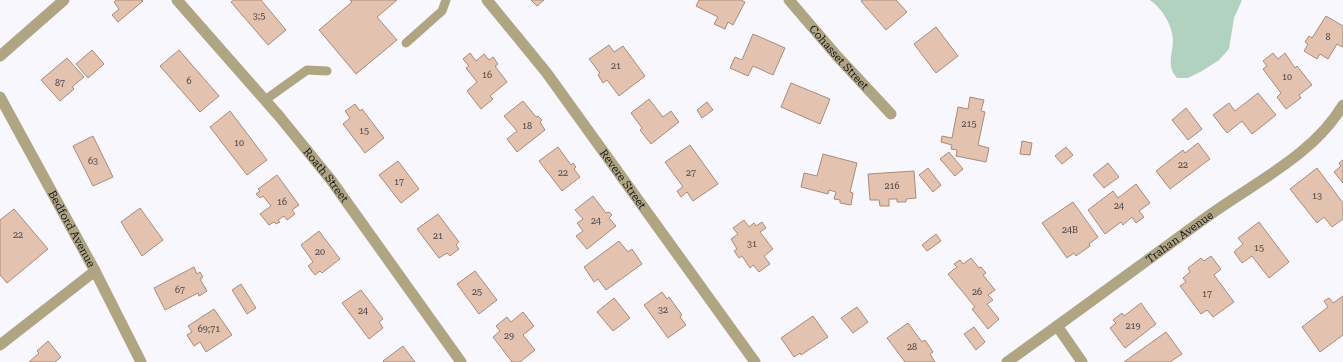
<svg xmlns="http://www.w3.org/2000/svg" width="1343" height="362" font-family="'Roboto Serif',serif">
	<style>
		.green { fill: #b1d2bf }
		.building { fill: #e3c3af; stroke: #aa8b78 }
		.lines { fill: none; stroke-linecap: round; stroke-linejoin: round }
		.service { stroke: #b0a583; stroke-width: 9 }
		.minor { stroke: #b0a583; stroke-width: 11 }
		.labels { text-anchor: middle; stroke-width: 3; stroke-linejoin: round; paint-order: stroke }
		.number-label { font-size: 9px; fill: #4c4144 }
		.street-label { font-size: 11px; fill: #191621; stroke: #fff }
	</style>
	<rect width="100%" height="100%" fill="#f8f7fe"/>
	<!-- green -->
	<path class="green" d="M1150,0h92l-8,18 -5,31 -10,11 -17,11 -14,7h-11c-13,-14 -1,-29 -5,-45 -3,-13 -11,-25 -22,-33z"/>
	<!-- building -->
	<path class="building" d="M116,0h26l1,1 -25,21 -6,-7 7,-6 -5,-7z
		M234,0h27l25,30 -18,15 -37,-43z
		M350,0h47l-20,17 20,23 -41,34 -37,-44 33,-28z
		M531,0h13l-7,6z
		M699,0h42l4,2 -12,23 -5,-3 -3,7 -11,-5 4,-7 -22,-11z
		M863,0h33l11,12 -21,18 -25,-29z
		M1326,16l17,10v19l-1,2 -5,-3 -9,15 -8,-5 -3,5 -13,-8 4,-7 -3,-2 4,-6 3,2z
		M936,27l22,29 -22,17 -22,-29z
		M753,34l32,14 -12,27 -20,-9 -5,10 -18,-8 5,-11 7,3z
		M609,45l5,7 9,-6 22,30 -26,20 -12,-16 -4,3 -5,-8 2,-2 -11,-14z
		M92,50l12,14 -16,14 -12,-14z
		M179,50l40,46 -19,16 -40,-46z
		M470,53l6,8 8,-7 5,6 4,-3 5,7 -3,2 12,16 -17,14 3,3 -12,10 -14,-18 10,-9 -11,-14 3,-2 -6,-7z
		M1273,53l5,6 7,-6 10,15 2,-2 15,19 -13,10 2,3 -15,11 -9,-12 4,-4 -18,-24 4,-3 -4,-5z
		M67,58l17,19 -12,10 2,2 -14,12 -19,-21z
		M791,83l39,16 -10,25 -39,-17z
		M1258,93l18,22 -24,19 -10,-13 -15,12 -14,-18 16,-12 6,8z
		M970,97l14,3 -3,11 4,1 -7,33 11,3 -3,14 -30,-6 1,-6 -6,-1 1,-4 -11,-3 1,-6 10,2 6,-31 10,2z
		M649,99l14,18 8,-6 8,11 -28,22 -11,-14 2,-2 -11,-15z
		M523,101l13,16 2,-1 4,4 -2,2 5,8 -28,22 -10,-13 10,-8 -13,-15z
		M707,102l6,8 -11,8 -5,-8z
		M355,104l5,7 2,-2 22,29 -19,15 -22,-29 7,-6 -5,-7z
		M1186,108l16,21 -14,11 -16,-20z
		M230,111l37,49 -20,15 -37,-48z
		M93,136l20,41 -20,9 -20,-40z
		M1022,141l10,2 -2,12 -10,-1z
		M1198,143l12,16 -40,30 -14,-18 27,-21 2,3z
		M690,145l28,39 -25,17 -6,-9 -6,5 -4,-6 6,-4 -18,-25z
		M558,147l13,18 2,-2 3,4 -2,2 6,8 -18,14 -23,-30z
		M1066,147l7,8 -11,9 -7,-8z
		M949,152l14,17 -8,7 -15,-17z
		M823,154l34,9 -7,29 3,1 -2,12 -11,-2v-3l-6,-1 2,-7 -7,-2 -1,4 -27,-7 3,-14 13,3z
		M1343,160v23l-9,-11 7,-6 -2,-3z
		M398,161l21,28 -18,14 -22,-28z
		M1108,163l11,14 -15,11 -11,-13z
		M928,168l13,17 -8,7 -14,-17z
		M1317,168l26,35v16l-11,8 -8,-10 -7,6 -27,-34z
		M914,171l2,27 -10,1v3h-9v-3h-8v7h-9l-1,-6h-9l-2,-26z
		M277,175l22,30 -7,5 3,4 -8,6 -3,-4 -6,4 2,2 -4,2 -2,-2 -5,3 -9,-11 11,-8 -8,-10 -3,2 -4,-4 4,-3 -2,-2z
		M1136,184l14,19 -11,8 5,6 -8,6 -4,-6 -9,8 -2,-3 -16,12 -17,-24 25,-19 5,7z
		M593,196l13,17 3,-1 3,3 -3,3 7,8 -29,23 -11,-13 7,-5 -6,-8 6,-4 -8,-9z
		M1073,202l25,35 -9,7 1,2 -14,10 -2,-3 -7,5 -25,-35z
		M140,208l23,32 -21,16 -21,-34z
		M14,209l34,40 -41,34 -7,-8v-55z
		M438,214l21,28 -3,3 3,4 -9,7 -3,-3 -8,5 -22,-29z
		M744,220l5,7 5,-4 2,3 6,-4 4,6 -6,4 13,17 -9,7 6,8 -11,8 -6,-7 -3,3 -8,-12 -3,2 -5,-7 3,-2 -6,-10 7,-5 -5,-6z
		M1259,222l30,40 -20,16 -17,-22 -10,7 -8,-11 9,-8 -5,-6z
		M319,231l21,28 -18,14 -2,-2 -5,4 -7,-9 5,-4 -12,-17z
		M936,234l5,7 -14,10 -5,-6z
		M619,241l9,11 4,-3 10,15 -36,26 -8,-11 -4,3 -10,-15z
		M1211,256l10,13 -7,6 20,27 -21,15 -6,-7 -6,4 -21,-28 6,-4 -3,-4 7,-6 -2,-4 13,-10 3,3z
		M971,258l8,10 2,-1 5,6 -3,2 12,15 -7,5 5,5 -6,4 12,15 -11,10 -16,-20 3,-2 -27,-33 9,-7 -3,-3 6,-4 3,4z
		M194,267l3,7 3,-2 3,5 -3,2 7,12 -8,5 -1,-3 -33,17 -11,-22z
		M475,271l22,29 -18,14 -22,-30z
		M241,284l15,24 -9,6 -15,-24z
		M361,290l22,29 -4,3 4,6 -14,11 -27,-36z
		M662,292l5,7 2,-2 13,18 -2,2 6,8 -18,13 -24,-33z
		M1343,296v39l-23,17 -18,-25 26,-20 -4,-6 5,-3 4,5z
		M614,298l16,20 -17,13 -16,-19z
		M1141,303l15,21 -31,24 -15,-20 6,-5 -3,-3 9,-7 2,3z
		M857,307l11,15 -15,11 -12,-15z
		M214,309l18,26 -26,17 -6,-10 -6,4 -7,-11 5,-3 -4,-6z
		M523,312l11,14 -11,9 12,15 -15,12h-8l-19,-25 7,-6 -4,-5 11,-9 4,5z
		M813,316l15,21 -27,18 -1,-2 -6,4 -13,-19z
		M908,323l14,19 3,-2 8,12 -3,2 5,8h-30l-18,-24z
		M974,327l11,15 -9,8 -12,-16z
		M1166,332l16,22 -12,8h-46z
		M48,341l13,16 -6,5h-26l10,-9 -2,-2z
		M403,346l12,16h-31l-1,-1z"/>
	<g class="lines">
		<!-- service -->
		<path class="service" d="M406,43l36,-32 4,-11
			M265,100l42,-30 20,1"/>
		<!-- minor -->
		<g class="minor">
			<path id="s1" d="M177,0l102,116 52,64 130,182"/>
			<path id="s2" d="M487,0l59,72 209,290"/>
			<path id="s3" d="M789,0l48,56 54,58"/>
			<path d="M0,56l64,-56"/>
			<path id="s4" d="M0,97l95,174 46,91"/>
			<path d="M1057,326l25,36"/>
			<path d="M0,345l95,-74"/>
			<path id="s5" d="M1007,362c69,-49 136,-99 204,-148 46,-33 102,-59 132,-109"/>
		</g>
	</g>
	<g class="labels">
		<!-- number labels -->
		<g class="number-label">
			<text x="259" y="19">3;5</text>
			<text x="1328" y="40">8</text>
			<text x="616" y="69">21</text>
			<text x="487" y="78">16</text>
			<text x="1287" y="80">10</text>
			<text x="189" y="84">6</text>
			<text x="60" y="86">87</text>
			<text x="969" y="127">215</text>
			<text x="527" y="129">18</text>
			<text x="364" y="134">15</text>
			<text x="239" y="146">10</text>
			<text x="93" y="164">63</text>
			<text x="1183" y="168">22</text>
			<text x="563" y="176">22</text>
			<text x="691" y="176">27</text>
			<text x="399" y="185">17</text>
			<text x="892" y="189">216</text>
			<text x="1317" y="199">13</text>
			<text x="282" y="205">16</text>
			<text x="1119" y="209">24</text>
			<text x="596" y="224">24</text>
			<text x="1070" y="233">24B</text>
			<text x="18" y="238">22</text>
			<text x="438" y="239">21</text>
			<text x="752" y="247">31</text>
			<text x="1259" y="251">15</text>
			<text x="320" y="255">20</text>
			<text x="180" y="293">67</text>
			<text x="477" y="295">25</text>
			<text x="977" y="295">26</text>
			<text x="1207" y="297">17</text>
			<text x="663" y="313">32</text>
			<text x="363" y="314">24</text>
			<text x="1133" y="329">219</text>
			<text x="209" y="332">69;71</text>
			<text x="509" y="339">29</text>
			<text x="912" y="350">28</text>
		</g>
		<!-- street labels -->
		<g class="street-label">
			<text dy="4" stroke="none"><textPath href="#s3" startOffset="76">Cohasset Street</textPath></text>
			<text dy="4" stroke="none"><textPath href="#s1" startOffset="230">Roath Street</textPath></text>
			<text dy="4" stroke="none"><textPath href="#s2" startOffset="225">Revere Street</textPath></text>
			<text dy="4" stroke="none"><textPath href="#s4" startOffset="150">Bedford Avenue</textPath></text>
			<text dy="4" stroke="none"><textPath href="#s5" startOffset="213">Trahan Avenue</textPath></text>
		</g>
	</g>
</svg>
